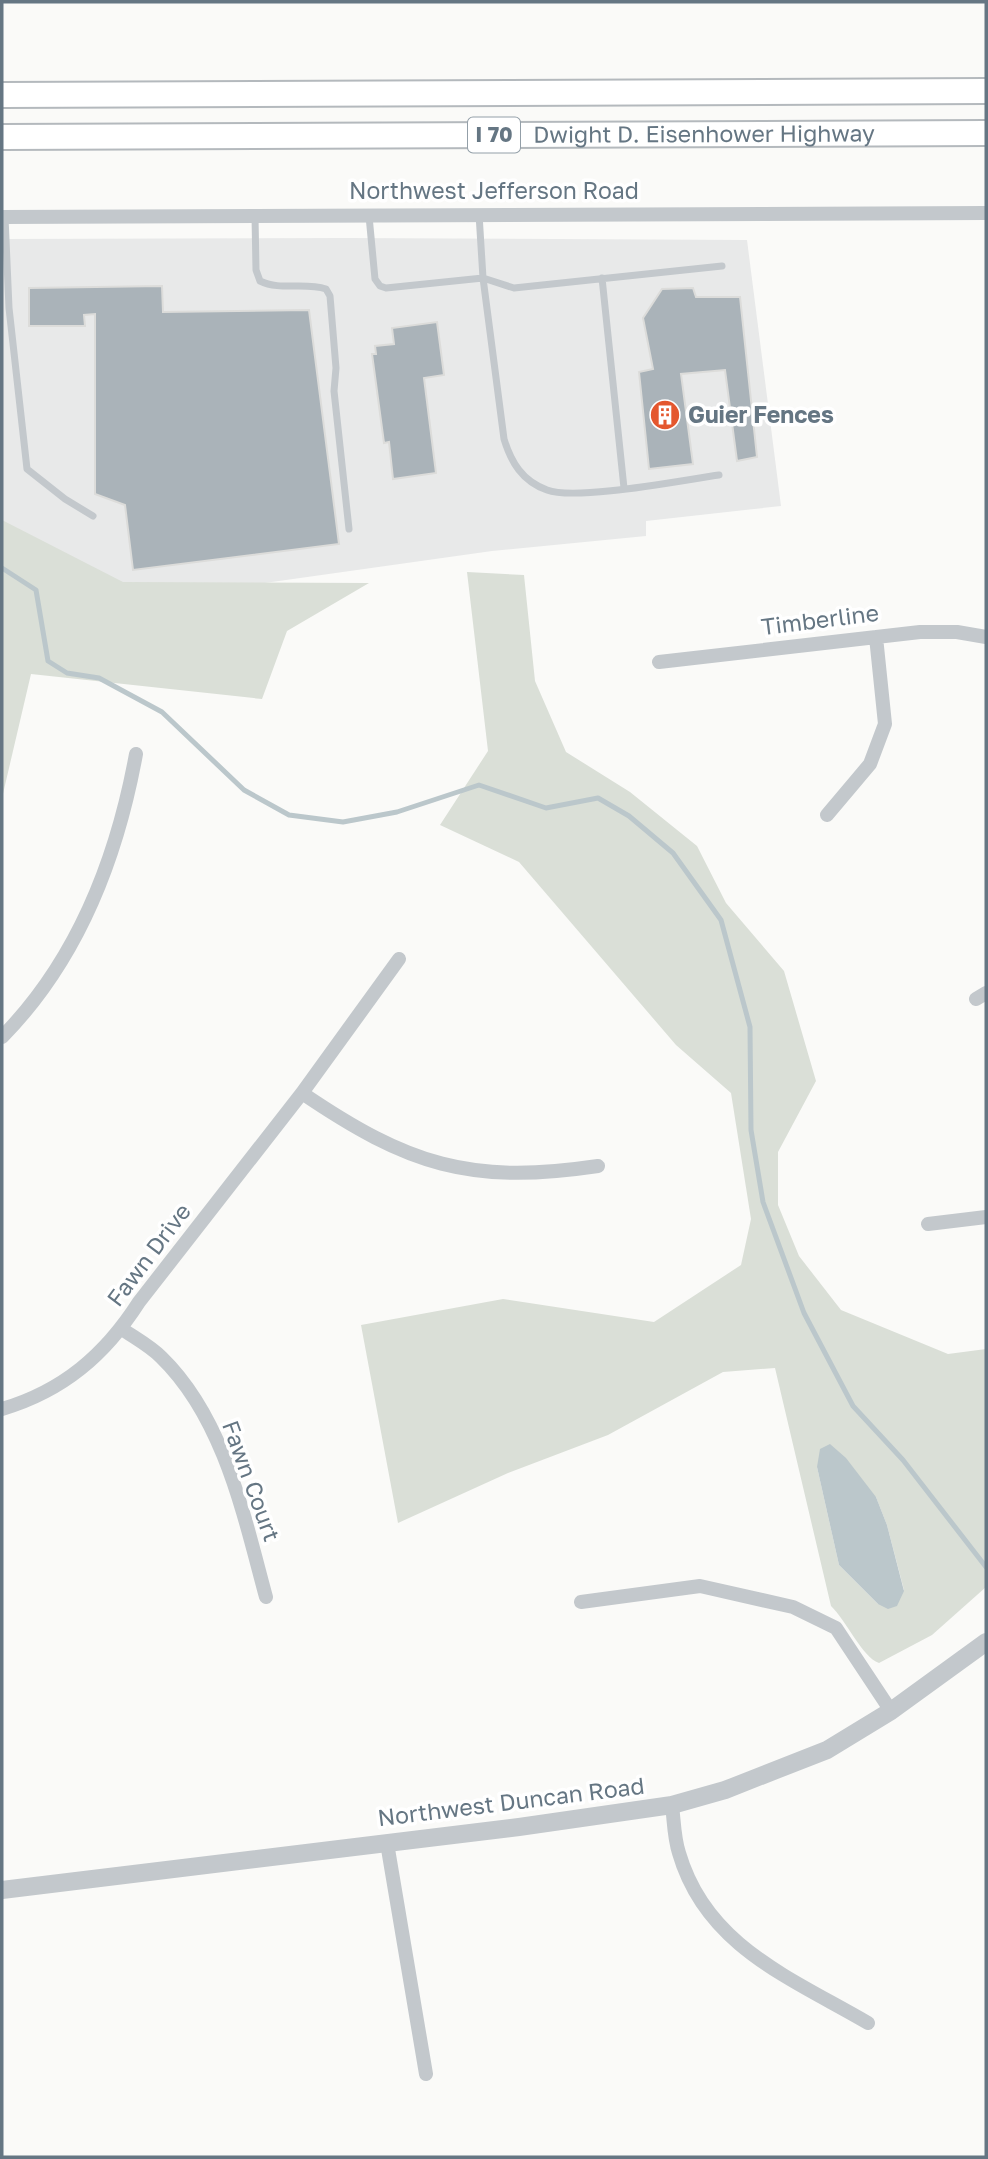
<svg xmlns="http://www.w3.org/2000/svg" width="988" height="2159" font-family="'Golos Text',sans-serif">
	<style>
		.built { fill: #e8e9e9 }
		.green { fill: #dadfd7; fill-rule: evenodd }
		.water { fill: #bbc7cb }
		.lines { fill: none; stroke-linecap: round; stroke-linejoin: round }
		.stream { stroke: #bbc7cb; stroke-width: 5 }
		.building { fill: #aab3b9; stroke: #dcdcda; stroke-width: 2 }
		.motorway-casing { stroke: #b4b9bd; stroke-width: 28 }
		.service { stroke: #c3c8cc; stroke-width: 7 }
		.minor { stroke: #c3c8cc; stroke-width: 14 }
		.tertiary { stroke: #c3c8cc; stroke-width: 18 }
		.motorway { stroke: #fff; stroke-width: 24 }
		.labels { text-anchor: middle; stroke-width: 7; stroke-linejoin: round; paint-order: stroke }
		.shield { fill: #fff; stroke: #939fa8; stroke-width: 2 }
		.shield-label { font-size: 21px; font-weight: bold; fill: #657683 }
		.street-label { font-size: 23px; fill: #657683; stroke: #fff }
		.poi-label { font-size: 23px; font-weight: bold; fill: #657683; stroke: #fff; text-anchor: start }
	</style>
	<rect width="100%" height="100%" fill="#fafaf8"/>
	<!-- built -->
	<path class="built" d="M347,238l400,2 34,266 -135,15v15l-154,15 -490,69v-381z"/>
	<!-- green -->
	<path class="green" d="M2,520l121,62 246,1 -82,48 -25,68 -231,-25 -29,124z
		M467,572l57,3 11,106 31,71 64,40 67,54 29,57 58,68 32,110 -38,71v53l21,51 42,54 107,44 38,-5v238l-54,48 -53,28c-17,-6 -33,-43 -48,-57l-56,-238 -52,4 -115,63 -100,38 -110,50 -37,-198 142,-26 151,23 87,-57 10,-46 -20,-126 -55,-48 -157,-183 -79,-37 48,-74zM817,1467l59,30 11,28 17,65 -26,14 -39,-39z"/>
	<!-- water -->
	<path class="water" d="M830,1444l16,14 30,39 11,28 17,66 -7,15 -9,3 -10,-5 -39,-39 -22,-98 3,-18z"/>
	<g class="lines">
		<!-- stream -->
		<path class="stream" d="M2,568l34,22 12,71 19,12 32,5 63,34 82,78 45,25 54,7 54,-10 82,-27 67,23 52,-10 31,18 44,37 48,67 29,107 1,103 12,72 41,111 49,93 50,54 83,107"/>
	</g>
	<!-- building -->
	<path class="building" d="M162,286l1,26 146,-2 30,234 -206,26 -8,-65 -30,-11v-180l-11,1 1,11h-56v-38z
		M693,288l3,9h44l17,160 -20,4 -12,-91 -44,4 12,90 -44,5 -10,-97 14,-3 -10,-51 19,-29z
		M437,322l7,53 -20,3 12,95 -43,6 -4,-37 -5,1 -12,-89h4l-1,-8 19,-2 -2,-16z"/>
	<g class="lines">
		<!-- motorway casing -->
		<g class="motorway-casing">
			<g id="motorway">
				<path d="M2,95l984,-4"/>
				<path id="s1" d="M2,137l984,-4"/>
			</g>
		</g>
		<!-- service -->
		<path class="service" d="M255,216l1,54 4,11c20,10 45,1 66,8l4,7 6,72 -2,23 15,138
			M369,216l6,63 5,7 6,2 97,-10 -4,-64
			M5,217l4,91 18,161 38,30 28,17
			M602,278l22,210
			M719,475c-36,5 -143,26 -172,15 -25,-9 -36,-28 -43,-51l-21,-161 31,10 208,-22"/>
		<!-- minor -->
		<path class="minor" d="M2,217l984,-4
			M659,662l261,-30h37l29,5
			M827,815l43,-51 15,-40 -9,-87
			M976,999l10,-6
			M2,1037c75,-76 115,-179 134,-283
			M302,1093c106,72 168,92 296,73
			M928,1224l58,-7
			M122,1329c13,9 28,17 39,28 63,61 83,159 105,240
			M2,1409c61,-18 103,-54 137,-107l163,-209 97,-134
			M581,1602l119,-16 93,21 43,21 55,83
			M672,1805c2,16 2,33 7,48 27,93 112,125 189,170
			M387,1843l39,231"/>
		<!-- tertiary -->
		<path class="tertiary" d="M2,1890l517,-63 153,-22 53,-15 102,-40 64,-39 95,-69"/>
		<!-- motorway -->
		<use href="#motorway" class="motorway"/>
	</g>
	<!-- icons -->
	<defs>
		<g id="building-disc" transform="scale(1.575)"><circle r="9.5" fill="#e4572e" stroke="#fff"/><path d="M-4-6H4V6H1V3H-1V6H-4ZM-2.5-4.3h1.7v1.8h-1.7ZM.8-4.3h1.7v1.8H.8ZM-2.5-1h1.7V.8h-1.7ZM.8-1h1.7V.8H.8Z" fill="#fff"/></g>
	</defs>
	<g fill-rule="evenodd">
		<use href="#building-disc" x="665" y="415"/>
	</g>
	<g class="labels">
		<!-- shield labels -->
		<rect class="shield" x="468" y="117.5" width="52" height="35" rx="5"/>
		<g class="shield-label">
			<text x="494" y="142">I 70</text>
		</g>
		<!-- street labels -->
		<g class="street-label">
			<text dy="8" stroke="none"><textPath href="#s1" startOffset="702">Dwight D. Eisenhower Highway</textPath></text>
			<text x="494" y="199">Northwest Jefferson Road</text>
			<text transform="translate(820 620) rotate(-7)" y="8">Timberline</text>
			<text transform="translate(149 1255) rotate(-53)" y="8">Fawn Drive</text>
			<text transform="translate(251 1481) rotate(70)" y="8">Fawn Court</text>
			<text transform="translate(511 1802) rotate(-7)" y="8">Northwest Duncan Road</text>
		</g>
		<!-- poi labels -->
		<g class="poi-label">
			<text x="688" y="423">Guier Fences</text>
		</g>
	</g>
	<!-- border -->
	<rect width="988" height="2159" fill="none" stroke="#657683" stroke-width="7"/>
</svg>
